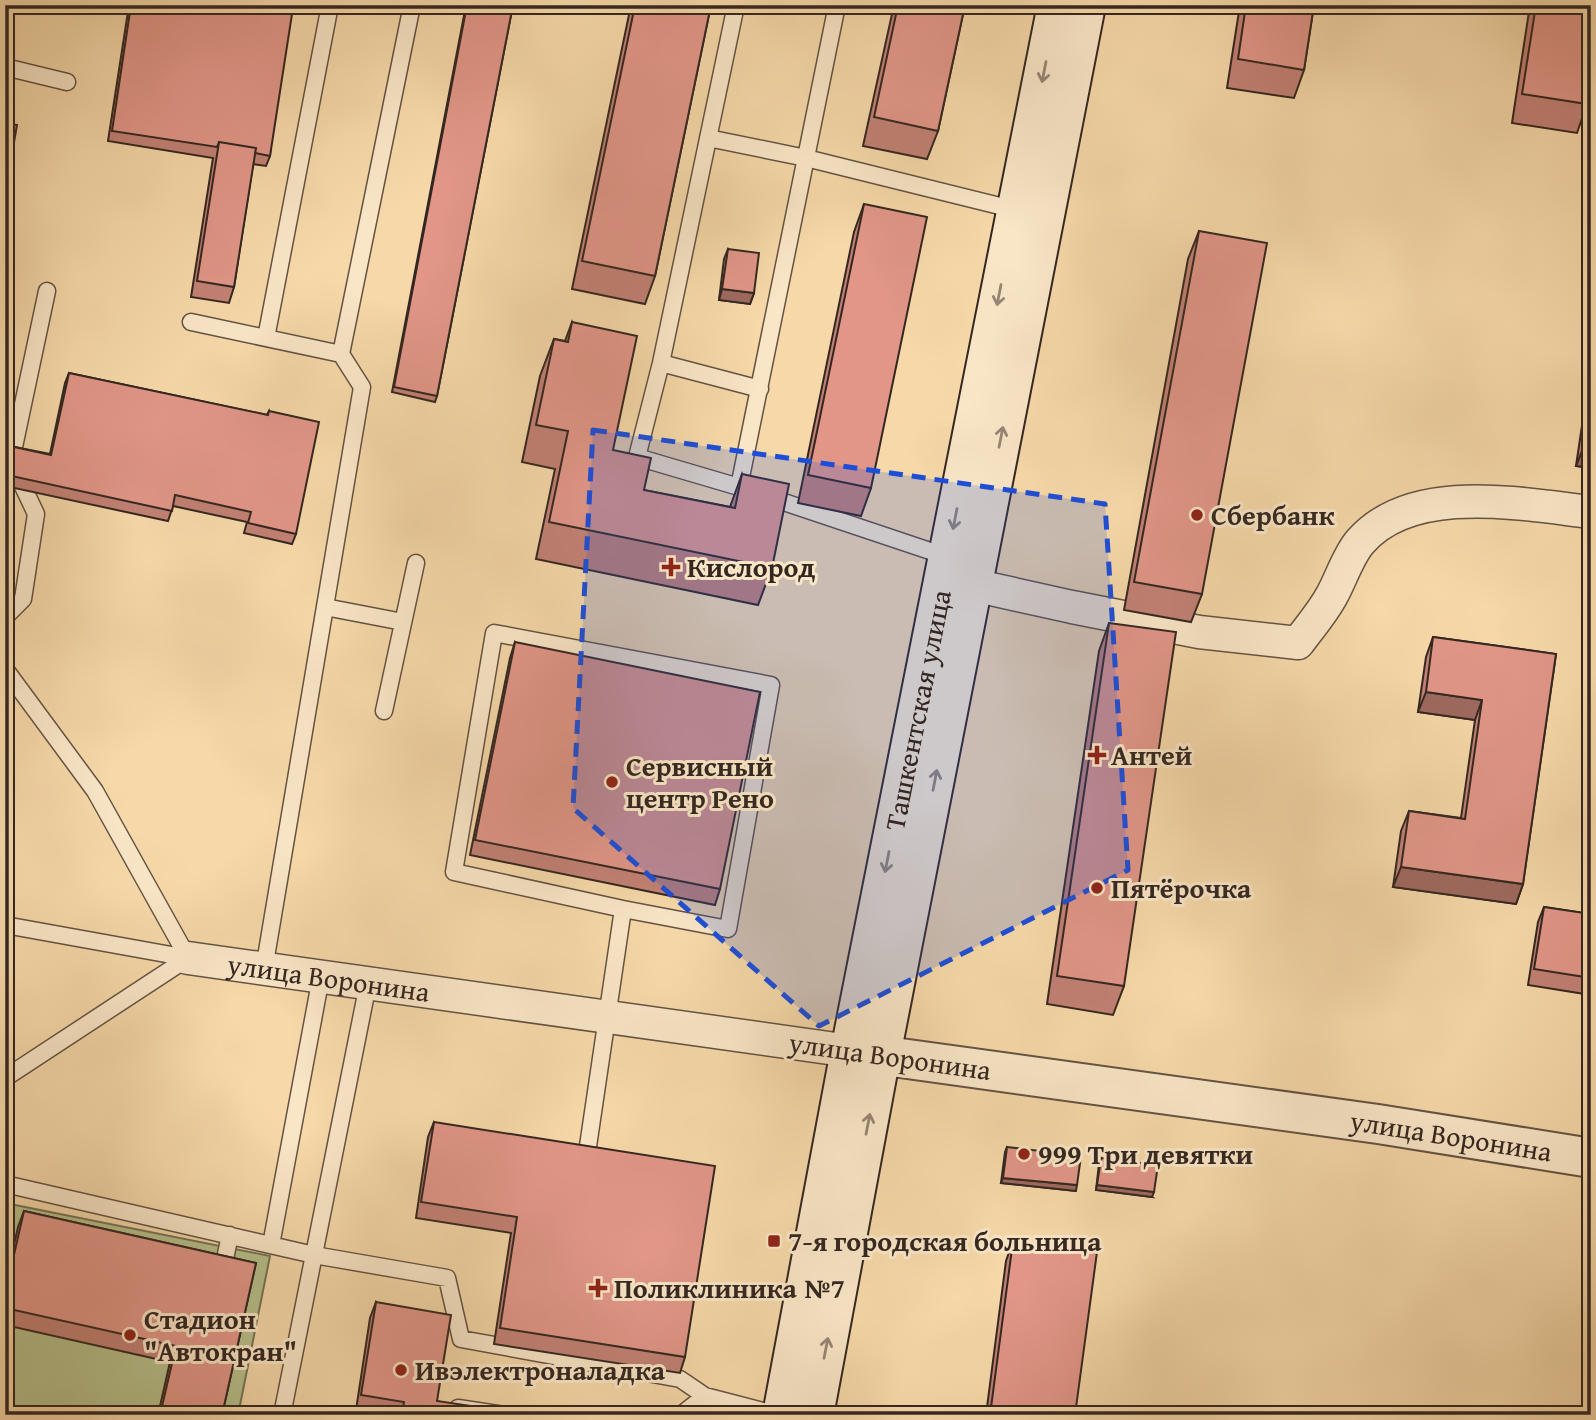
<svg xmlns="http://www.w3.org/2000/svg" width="1596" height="1420" font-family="'Gentium Book Plus',serif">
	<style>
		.pitch { fill: #b6c08c; stroke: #757456; stroke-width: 2 }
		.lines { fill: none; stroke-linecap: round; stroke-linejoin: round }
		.service-casing { stroke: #645343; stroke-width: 19 }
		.minor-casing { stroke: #645343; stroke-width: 35 }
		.tertiary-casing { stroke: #645343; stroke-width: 42 }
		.secondary-casing { stroke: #342721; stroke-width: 42 }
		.service { stroke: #f9e6c7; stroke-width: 16 }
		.minor { stroke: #f9e6c7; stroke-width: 32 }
		.tertiary { stroke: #f9e6c7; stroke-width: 38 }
		.secondary { stroke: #f9e6c7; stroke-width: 38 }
		.wall { fill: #c28175; stroke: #342721; stroke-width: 2 }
		.shaded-wall { fill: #9e695f; stroke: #342721; stroke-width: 2 }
		.building { fill: #e19688; stroke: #342721; stroke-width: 2 }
		.oneway { stroke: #968674 }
		.marked { fill: #1d4ed8; fill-opacity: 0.2; stroke: #1d4ed8; stroke-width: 5; stroke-dasharray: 14 9; stroke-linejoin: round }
		.poi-dot { fill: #8f2418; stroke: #f9e6c7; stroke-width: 2.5 }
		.labels { text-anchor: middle; stroke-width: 6; stroke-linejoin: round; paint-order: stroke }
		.poi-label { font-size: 28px; font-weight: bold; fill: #342721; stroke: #f9e6c7; text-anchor: start }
		.street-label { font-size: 28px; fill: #342721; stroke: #f9e6c7 }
	</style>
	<rect width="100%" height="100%" fill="#f6d8a9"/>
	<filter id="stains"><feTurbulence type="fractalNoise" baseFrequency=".00286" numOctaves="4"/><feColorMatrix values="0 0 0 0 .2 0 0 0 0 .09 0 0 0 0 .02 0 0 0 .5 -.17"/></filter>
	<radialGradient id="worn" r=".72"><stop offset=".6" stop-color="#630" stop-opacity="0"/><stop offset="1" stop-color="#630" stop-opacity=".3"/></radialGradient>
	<!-- pitch -->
	<path class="pitch" d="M5,1203l265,53 -32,159h-233z"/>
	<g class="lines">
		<!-- service casing -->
		<g class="service-casing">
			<path id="service" d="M736,5l-75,358 -24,94 102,30 209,70
				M5,67l62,15
				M708,138l98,20 210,52
				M191,322l150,32
				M266,338l64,-333
				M661,363l99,26
				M739,487l98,-482
				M325,607l78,15
				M5,617l18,-18 13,-85 -25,-53 36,-170
				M5,669l90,122 93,167
				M384,711l32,-148
				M5,925l183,33
				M264,969l98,-582 -21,-33 71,-349
				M5,1078l183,-120
				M587,1153l36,-244 105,20 43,-244 -277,-52 -40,239 169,37
				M5,1184l309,71 133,23 14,61 219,40 25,17
				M271,1245l50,-268
				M221,1278l9,-43
				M458,1408l46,7
				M282,1415l86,-431
				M681,1415l24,-19 73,19"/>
		</g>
		<!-- minor casing -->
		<g class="minor-casing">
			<g id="minor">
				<path d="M973,585l99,22 127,25 99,11c11,-15 25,-31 34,-48 9,-16 16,-39 28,-53 52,-60 161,-38 231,-30"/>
				<path id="s1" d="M188,958l662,93"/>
			</g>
		</g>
		<!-- tertiary casing -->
		<g class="tertiary-casing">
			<g id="tertiary">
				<path id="s2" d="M850,1051l528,73 213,34"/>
			</g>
		</g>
		<!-- secondary casing -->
		<g class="secondary-casing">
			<g id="secondary">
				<path id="s3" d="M782,1415l68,-364 207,-1046"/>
				<path d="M814,1415l67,-360 205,-1050"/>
			</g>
		</g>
		<!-- service -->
		<use href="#service" class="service"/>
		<!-- minor -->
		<use href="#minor" class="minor"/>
		<!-- tertiary -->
		<use href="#tertiary" class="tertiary"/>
		<!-- secondary -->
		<use href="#secondary" class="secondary"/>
	</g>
	<!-- wall -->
	<path class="wall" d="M129,5h154l-2,7 -11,144 -4,10 -13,-2 -19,123 -5,16 -38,-6 22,-139 -105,-17z
		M466,5h47l-76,391 -2,6 -43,-10z
		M631,5h80l-56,271 -10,28 -73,-15z
		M894,5h71l-27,126 -11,28 -64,-13z
		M1240,5h74l-10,65 -10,28 -67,-10z
		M1530,5h61l-4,99 -10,29 -65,-10z
		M864,204l7,284 -10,28 -63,-13 56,-271z
		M1199,231l3,363 -11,28 -67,-12 64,-351z
		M728,249l26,44 -4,11 -31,-4 5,-41z
		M572,322l41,128 31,40 86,17 12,-33 30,94 -14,37 -222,-46 19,-90 -33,-7 18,-86 14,-37 11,2z
		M1591,365v103l-15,-2z
		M69,373l198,42 2,-4 27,123 -4,10 -48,-11 3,-11 -74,-16 -5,15 -163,-35v-41l45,9 15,-71z
		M1109,623l15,363 -11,29 -66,-11 52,-353z
		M1433,637l123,17 -33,230 -7,20 -123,-17 8,-56 8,-20 52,7 14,-98 -57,-8 8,-55z
		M515,642l205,247 -5,16 -245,-50 40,-197z
		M1544,907l47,7v81l-63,-10 10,-63z
		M434,1122l251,235 -5,16 -186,-29 17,-111 -95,-15 12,-81z
		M1007,1147l69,44 -75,-8 4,-31z
		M1101,1158l51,39 -56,-7 3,-26z
		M24,1211l232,52 -34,152h-64l12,-53 -165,-37v-41l13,-57z
		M1013,1241l62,174h-89l20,-154z
		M376,1302l61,99 40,14h-95l-26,-5 14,-92z"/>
	<!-- shaded-wall -->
	<path class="shaded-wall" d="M722,289l32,4 -4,11 -31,-4z
		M1584,446l7,1v21l-15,-2z
		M1426,692l56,8 -7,20 -57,-8z
		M1401,867l122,17 -7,20 -123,-17z
		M1003,1178l74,7 -1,6 -75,-8z
		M1097,1185l57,7 -2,5 -56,-7z"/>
	<!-- building -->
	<path class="building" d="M131,5h103l58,9 -22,142 -15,-3 1,-5 -37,-6 -2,5 -105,-16z
		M267,5h16v3z
		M467,5h46l-76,391 -43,-9z
		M635,5h76l-56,271 -73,-15z
		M898,5h67l-27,126 -64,-14z
		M1246,5h68l-10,65 -66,-11z
		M1536,5h55v78l-4,21 -65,-10z
		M5,124l12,1 -12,70z
		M219,142l37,6 -22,139 -37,-6z
		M864,204l63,13 -56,271 -63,-13z
		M1199,231l68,12 -65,351 -68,-12z
		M728,249l31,4 -5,40 -32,-4z
		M572,322l65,14 -24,114 38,8 -7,32 91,18 7,-34 47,10 -17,84 -223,-46 19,-91 -32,-6 18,-86 14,3z
		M69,373l199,42 1,-4 50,11 -23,112 -48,-11 3,-11 -76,-17 -3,16 -165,-36 1,-5h-3v-25l46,10z
		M1591,396v51l-7,-1z
		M1109,623l67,9 -52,354 -67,-10z
		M1433,637l123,17 -33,230 -122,-17 8,-56 56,8 17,-119 -56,-8z
		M515,642l245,50 -40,197 -245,-49z
		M1544,907l47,7v64l-57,-9z
		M434,1122l281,44 -30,191 -185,-29 17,-111 -96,-15z
		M1007,1147l74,9 -4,29 -74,-7z
		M1101,1158l57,7 -4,27 -57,-7z
		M24,1211l232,52 -34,152h-62l16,-69 -171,-38v-14z
		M1013,1241l84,11 -22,163h-85z
		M376,1302l75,13 -14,86 41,6 -1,8h-75l2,-13 -43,-7z"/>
	<!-- one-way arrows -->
	<defs><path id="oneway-shaft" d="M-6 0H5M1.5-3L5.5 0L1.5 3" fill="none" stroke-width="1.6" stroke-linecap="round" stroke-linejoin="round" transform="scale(1.75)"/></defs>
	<g class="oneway">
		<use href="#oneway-shaft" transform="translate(1044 72) rotate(101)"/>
		<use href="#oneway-shaft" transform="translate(999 295) rotate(101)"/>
		<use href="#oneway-shaft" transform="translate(1001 437) rotate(-79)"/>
		<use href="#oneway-shaft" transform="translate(955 519) rotate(101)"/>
		<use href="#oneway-shaft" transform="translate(935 780) rotate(-79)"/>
		<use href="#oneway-shaft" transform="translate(887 862) rotate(101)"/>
		<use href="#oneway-shaft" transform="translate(868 1124) rotate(-79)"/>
		<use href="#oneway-shaft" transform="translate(826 1348) rotate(-79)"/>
	</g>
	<!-- marked area -->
	<path class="marked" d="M593,430l512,74 23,366 -309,156 -246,-218z"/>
	<!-- markers -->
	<g class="poi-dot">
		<circle cx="1197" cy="515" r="7"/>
		<path d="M667.5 556.5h7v7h7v7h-7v7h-7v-7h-7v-7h7z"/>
		<path d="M1093.5 744.5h7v7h7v7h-7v7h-7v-7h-7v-7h7z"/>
		<circle cx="612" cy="782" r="7"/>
		<circle cx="1097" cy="888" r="7"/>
		<circle cx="1024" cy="1154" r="7"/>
		<rect x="767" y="1234" width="14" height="14" rx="3.5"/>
		<path d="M594.5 1277.5h7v7h7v7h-7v7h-7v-7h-7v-7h7z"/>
		<circle cx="130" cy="1335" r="7"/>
		<circle cx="401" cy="1370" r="7"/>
	</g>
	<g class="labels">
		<!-- poi labels -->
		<g class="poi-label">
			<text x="1211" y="525">Сбербанк</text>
			<text x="687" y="577">Кислород</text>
			<text x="1111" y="765">Антей</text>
			<text x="626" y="776">Сервисный<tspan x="626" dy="32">центр Рено</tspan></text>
			<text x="1111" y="898">Пятёрочка</text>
			<text x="1038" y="1164">999 Три девятки</text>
			<text x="788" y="1251">7-я городская больница</text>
			<text x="614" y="1298">Поликлиника №7</text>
			<text x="144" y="1329">Стадион<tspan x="144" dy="32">"Автокран"</tspan></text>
			<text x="415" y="1380">Ивэлектроналадка</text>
		</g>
		<!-- street labels -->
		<g class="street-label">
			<text dy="10" stroke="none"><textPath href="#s3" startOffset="718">Ташкентская улица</textPath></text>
			<text dy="10" stroke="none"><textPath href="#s1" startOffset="142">улица Воронина</textPath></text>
			<text transform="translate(890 1056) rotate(8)" y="10">улица Воронина</text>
			<text dy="10" stroke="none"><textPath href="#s2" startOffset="607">улица Воронина</textPath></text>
		</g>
	</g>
	<!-- margin -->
	<rect width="1596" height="1420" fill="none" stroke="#f6d8a9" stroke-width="28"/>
	<rect x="7" y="7" width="1582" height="1406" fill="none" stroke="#342721" stroke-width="3.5"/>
	<rect x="14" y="14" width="1568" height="1392" fill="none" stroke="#342721" stroke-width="2"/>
	<rect width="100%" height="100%" filter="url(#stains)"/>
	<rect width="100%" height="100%" fill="url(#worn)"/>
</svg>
